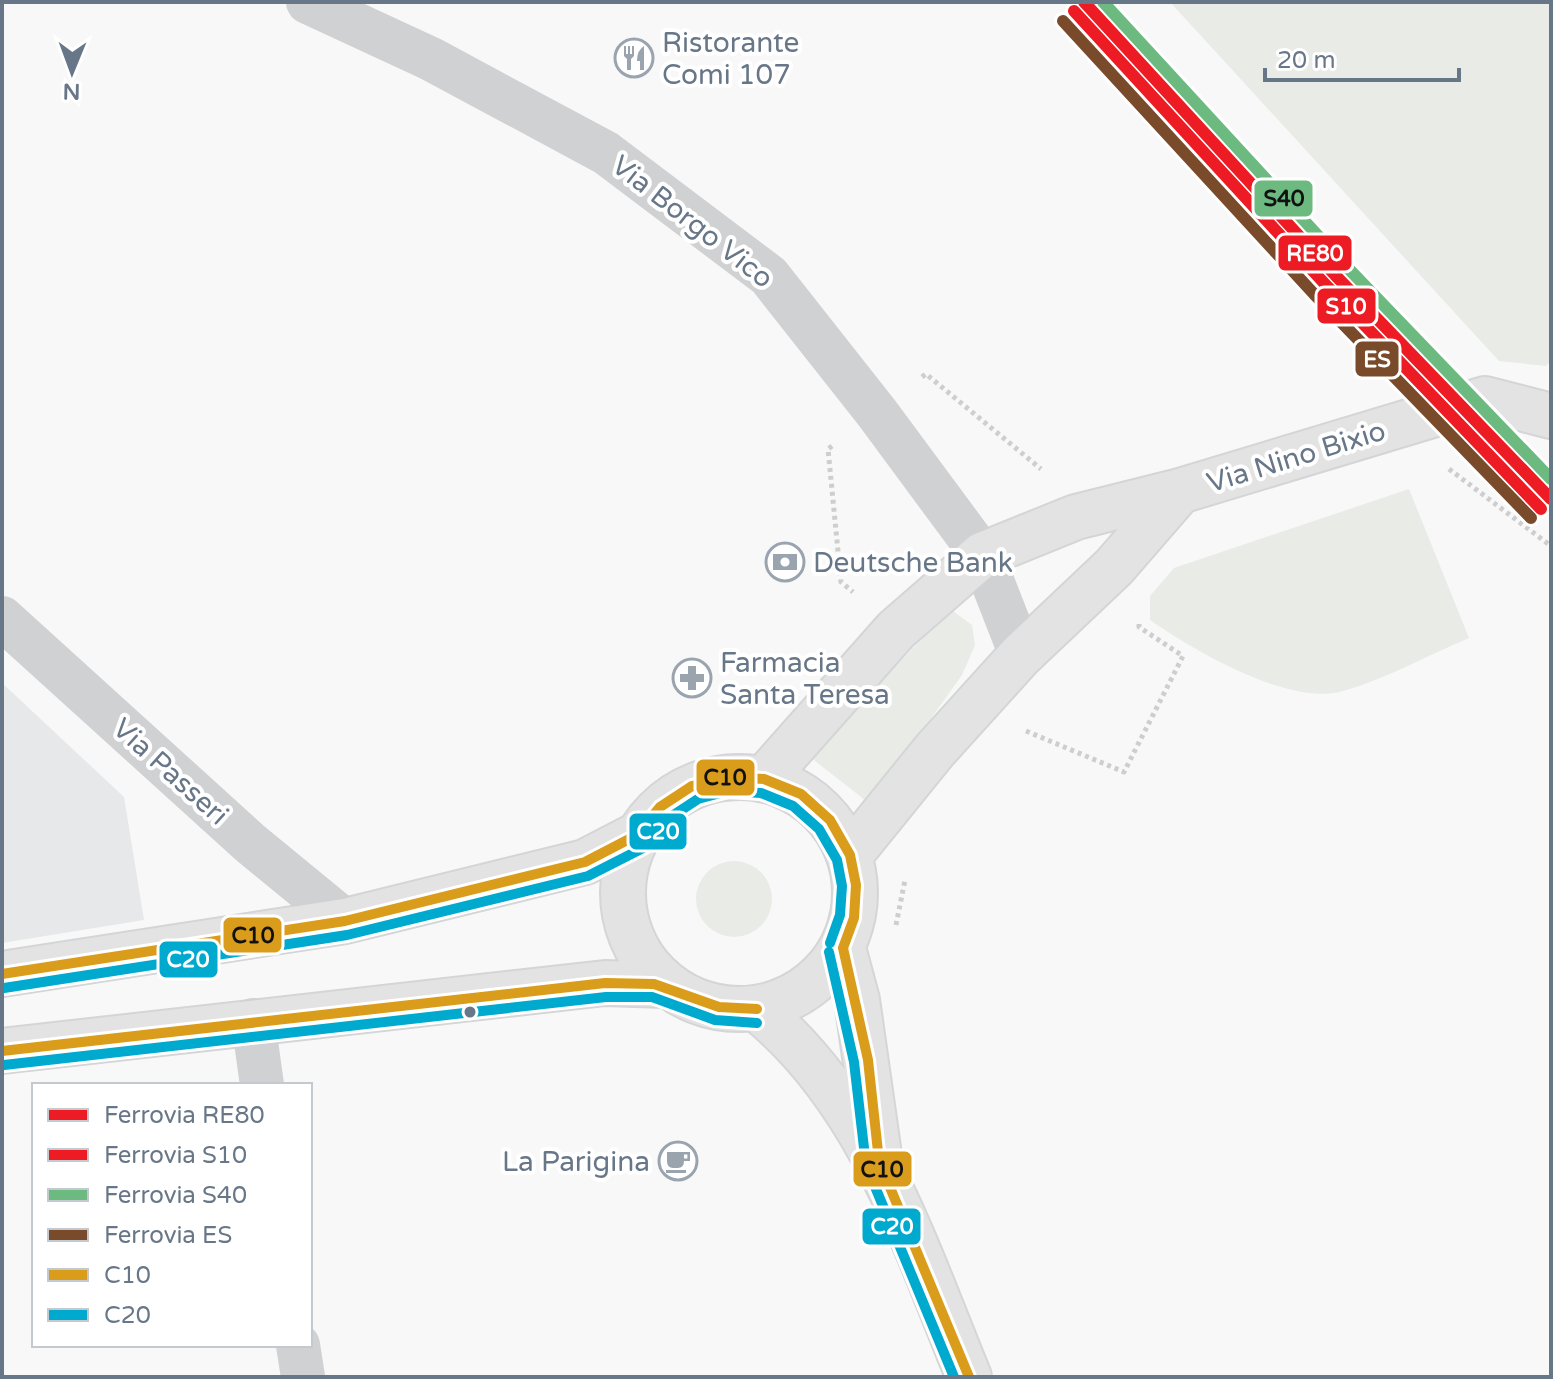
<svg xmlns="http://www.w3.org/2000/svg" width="1553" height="1379" font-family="'Varela Round',sans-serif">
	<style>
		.built { fill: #e7e8e9 }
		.green { fill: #e8ebe6 }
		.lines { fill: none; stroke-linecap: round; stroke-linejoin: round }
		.secondary-casing { stroke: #d5d6d7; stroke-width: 48 }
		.primary-casing { stroke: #d4d5d6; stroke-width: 48 }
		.path { stroke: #cececf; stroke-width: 5; stroke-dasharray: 4 4; stroke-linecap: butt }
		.minor { stroke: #d0d1d3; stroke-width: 44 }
		.secondary { stroke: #e3e3e4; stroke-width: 44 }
		.primary { stroke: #e3e3e4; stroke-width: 44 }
		.bus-1-casing { stroke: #fff; stroke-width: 16 }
		.bus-2-casing { stroke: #fff; stroke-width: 16 }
		.bus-1 { stroke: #da9d1b; stroke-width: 10 }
		.bus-2 { stroke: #00a9ce; stroke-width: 10 }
		.rail-1-casing { stroke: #fff; stroke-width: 18 }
		.rail-2-casing { stroke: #fff; stroke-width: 18 }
		.rail-3-casing { stroke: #fff; stroke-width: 18 }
		.rail-4-casing { stroke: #fff; stroke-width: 18 }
		.rail-1 { stroke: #ed1c24; stroke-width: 12 }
		.rail-2 { stroke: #ed1c24; stroke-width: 12 }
		.rail-3 { stroke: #6cba80; stroke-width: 12 }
		.rail-4 { stroke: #7a4b2a; stroke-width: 12 }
		.bus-dot { fill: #687788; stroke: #fff; stroke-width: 3 }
		.labels { text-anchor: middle; stroke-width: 8; stroke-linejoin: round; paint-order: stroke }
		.poi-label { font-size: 28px; fill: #687788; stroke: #fff; text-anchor: start }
		.street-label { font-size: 28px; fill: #687788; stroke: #fff }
		.line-badge { stroke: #fff; stroke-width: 3 }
		.badge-label { font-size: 22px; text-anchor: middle; font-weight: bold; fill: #fff }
		.pale-badge-label { font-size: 22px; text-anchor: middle; font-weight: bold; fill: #111 }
	</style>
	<rect width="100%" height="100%" fill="#f8f8f8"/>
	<!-- built -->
	<path class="built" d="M2,683l122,114 20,123 -142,23z"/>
	<!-- green -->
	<path class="green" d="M1170,2h381v359l-5,5 -47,-5z
		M1409,489l60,149c-41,17 -83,41 -126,53 -53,16 -150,-41 -193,-71v-24l24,-28z
		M950,609l22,16 3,20 -13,30 -92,129 -60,-47z
		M696 899a38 38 0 1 1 76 0a38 38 0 1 1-76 0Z"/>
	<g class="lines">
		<!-- secondary casing -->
		<g class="secondary-casing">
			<path id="secondary" d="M843,948l14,52 22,155
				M757,1009c113,92 158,237 212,368"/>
		</g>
		<!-- primary casing -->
		<g class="primary-casing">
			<path id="primary" d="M623 893a116 116 0 1 1 232 0a116 116 0 1 1-232 0Z
				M764,779l132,-149 86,-75 94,-38 104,-26 305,-92 66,17
				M850,855l85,-105 86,-95 93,-88 66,-76
				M2,974l343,-53 240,-59 52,-27
				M2,1051l603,-68 61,2"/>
		</g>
		<!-- path -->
		<path class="path" d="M922,377l4,-3 115,95
			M832,446l-4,3 13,133 12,10
			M1449,469l102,77
			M1026,731l98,41 59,-116 -44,-29v-6
			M896,925l9,-45"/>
		<!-- minor -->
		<path class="minor" d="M308,2l123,57 175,94 163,123 108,137 105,142 39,100
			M2,618l248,225 95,78
			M253,1020l9,65
			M298,1345l5,32"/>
		<!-- secondary -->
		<use href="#secondary" class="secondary"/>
		<!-- primary -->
		<use href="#primary" class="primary"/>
		<!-- bus-1 casing -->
		<g class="bus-1-casing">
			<path id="bus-1" d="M843,948l25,112 11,101 90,216
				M2,974l343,-53 240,-59 52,-27 23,-28 32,-21 35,-9 37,2 37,15 29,26 20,35 6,30 -2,33 -11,30
				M2,1051l603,-68 49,1 65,23 38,2"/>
		</g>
		<!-- bus-2 casing -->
		<g class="bus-2-casing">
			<path id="bus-2" d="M829,952l25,110 12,103 88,212
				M4,988l343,-53 241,-59 57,-29 24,-29 29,-19 30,-8 33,2 32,13 26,23 18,31 5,26 -2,29 -10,28
				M4,1065l602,-68h46l63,23 42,3"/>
		</g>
		<!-- bus-1 -->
		<use href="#bus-1" class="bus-1"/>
		<!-- bus-2 -->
		<use href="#bus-2" class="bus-2"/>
		<!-- rail-1 casing -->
		<g class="rail-1-casing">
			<path id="rail-1" d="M1084,2l251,273 216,224"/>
		</g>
		<!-- rail-2 casing -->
		<g class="rail-2-casing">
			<path id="rail-2" d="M1074,11l251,273 216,225"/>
		</g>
		<!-- rail-3 casing -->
		<g class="rail-3-casing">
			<path id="rail-3" d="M1103,2l242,263 206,214"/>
		</g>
		<!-- rail-4 casing -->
		<g class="rail-4-casing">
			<path id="rail-4" d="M1063,21l251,273 217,224"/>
		</g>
		<!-- rail-1 -->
		<use href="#rail-1" class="rail-1"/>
		<!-- rail-2 -->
		<use href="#rail-2" class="rail-2"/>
		<!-- rail-3 -->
		<use href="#rail-3" class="rail-3"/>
		<!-- rail-4 -->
		<use href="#rail-4" class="rail-4"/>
	</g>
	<!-- icons -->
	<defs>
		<g id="restaurant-ring" transform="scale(2)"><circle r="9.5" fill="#fff" stroke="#9aa4af" stroke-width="1.5"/><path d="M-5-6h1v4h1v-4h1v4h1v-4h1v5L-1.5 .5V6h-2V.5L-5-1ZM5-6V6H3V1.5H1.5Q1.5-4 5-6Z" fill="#9aa4af"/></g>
		<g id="bank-ring" transform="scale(2)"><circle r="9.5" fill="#fff" stroke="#9aa4af" stroke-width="1.5"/><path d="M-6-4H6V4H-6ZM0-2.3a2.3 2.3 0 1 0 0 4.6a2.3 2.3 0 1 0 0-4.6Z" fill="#9aa4af"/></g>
		<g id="pharmacy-ring" transform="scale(2)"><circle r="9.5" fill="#fff" stroke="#9aa4af" stroke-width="1.5"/><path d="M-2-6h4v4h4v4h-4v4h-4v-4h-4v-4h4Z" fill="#9aa4af"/></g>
		<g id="cafe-ring" transform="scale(2)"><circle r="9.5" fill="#fff" stroke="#9aa4af" stroke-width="1.5"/><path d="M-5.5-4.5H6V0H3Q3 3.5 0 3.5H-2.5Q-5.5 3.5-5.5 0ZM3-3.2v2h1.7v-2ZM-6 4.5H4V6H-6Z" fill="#9aa4af"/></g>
	</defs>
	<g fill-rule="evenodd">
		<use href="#restaurant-ring" x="634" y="58"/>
		<use href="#bank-ring" x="785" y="562"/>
		<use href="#pharmacy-ring" x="692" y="678"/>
		<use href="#cafe-ring" x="678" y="1161"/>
	</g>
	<!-- markers -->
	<circle class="bus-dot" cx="470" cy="1012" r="7"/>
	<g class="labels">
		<!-- poi labels -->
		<g class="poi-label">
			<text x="662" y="52">Ristorante<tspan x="662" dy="32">Comi 107</tspan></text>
			<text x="813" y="572">Deutsche Bank</text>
			<text x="720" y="672">Farmacia<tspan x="720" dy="32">Santa Teresa</tspan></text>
			<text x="650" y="1171" text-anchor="end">La Parigina</text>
		</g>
		<!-- street labels -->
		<g class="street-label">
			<text transform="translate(693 221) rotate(38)" y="10">Via Borgo Vico</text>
			<text transform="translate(1296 456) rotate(-17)" y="10">Via Nino Bixio</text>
			<text transform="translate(171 771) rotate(42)" y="10">Via Passeri</text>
		</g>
	</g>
	<g class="line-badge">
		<rect x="1253" y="179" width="61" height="39" rx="8" fill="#6cba80"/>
		<rect x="1277" y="234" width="76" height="38" rx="8" fill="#ed1c24"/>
		<rect x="1316" y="287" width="61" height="38" rx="8" fill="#ed1c24"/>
		<rect x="1354" y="340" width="46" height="38" rx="8" fill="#7a4b2a"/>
		<rect x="695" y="758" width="61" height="39" rx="8" fill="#da9d1b"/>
		<rect x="628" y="812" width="60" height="39" rx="8" fill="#00a9ce"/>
		<rect x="222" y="916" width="61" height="38" rx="8" fill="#da9d1b"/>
		<rect x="158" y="940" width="61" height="39" rx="8" fill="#00a9ce"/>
		<rect x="852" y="1150" width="61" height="38" rx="8" fill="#da9d1b"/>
		<rect x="861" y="1207" width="61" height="39" rx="8" fill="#00a9ce"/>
	</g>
	<g class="badge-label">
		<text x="1315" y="261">RE80</text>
		<text x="1346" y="314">S10</text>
		<text x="1377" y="367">ES</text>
		<text x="658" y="839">C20</text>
		<text x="188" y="967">C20</text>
		<text x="892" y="1234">C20</text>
	</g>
	<g class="pale-badge-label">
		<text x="1284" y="206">S40</text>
		<text x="725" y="785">C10</text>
		<text x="253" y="943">C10</text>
		<text x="882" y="1177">C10</text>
	</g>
	<!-- border -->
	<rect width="1553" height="1379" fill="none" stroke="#687788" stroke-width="8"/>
	<!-- legend -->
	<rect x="32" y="1083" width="280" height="264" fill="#ffffff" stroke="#c3c9cf" stroke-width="2"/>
	<rect x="48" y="1109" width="40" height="12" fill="#ed1c24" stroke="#c3c9cf" stroke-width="2"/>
	<text x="104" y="1123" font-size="24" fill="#687788">Ferrovia RE80</text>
	<rect x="48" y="1149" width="40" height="12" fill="#ed1c24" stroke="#c3c9cf" stroke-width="2"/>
	<text x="104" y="1163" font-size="24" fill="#687788">Ferrovia S10</text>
	<rect x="48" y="1189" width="40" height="12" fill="#6cba80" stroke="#c3c9cf" stroke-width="2"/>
	<text x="104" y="1203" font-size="24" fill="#687788">Ferrovia S40</text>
	<rect x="48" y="1229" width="40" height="12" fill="#7a4b2a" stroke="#c3c9cf" stroke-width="2"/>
	<text x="104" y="1243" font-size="24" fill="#687788">Ferrovia ES</text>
	<rect x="48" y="1269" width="40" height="12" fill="#da9d1b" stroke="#c3c9cf" stroke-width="2"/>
	<text x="104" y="1283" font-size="24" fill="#687788">C10</text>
	<rect x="48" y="1309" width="40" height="12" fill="#00a9ce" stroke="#c3c9cf" stroke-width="2"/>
	<text x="104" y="1323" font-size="24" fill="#687788">C20</text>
	<!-- north arrow -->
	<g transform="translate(72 72) rotate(181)" stroke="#ffffff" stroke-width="6" paint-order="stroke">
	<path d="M0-6L14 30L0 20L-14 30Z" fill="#687788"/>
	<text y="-12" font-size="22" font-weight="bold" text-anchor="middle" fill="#687788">N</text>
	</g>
	<!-- scale -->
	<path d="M1265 68v12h194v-12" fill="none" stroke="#687788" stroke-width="4"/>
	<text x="1277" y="68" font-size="24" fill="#687788" stroke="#ffffff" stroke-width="6" paint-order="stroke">20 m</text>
</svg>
